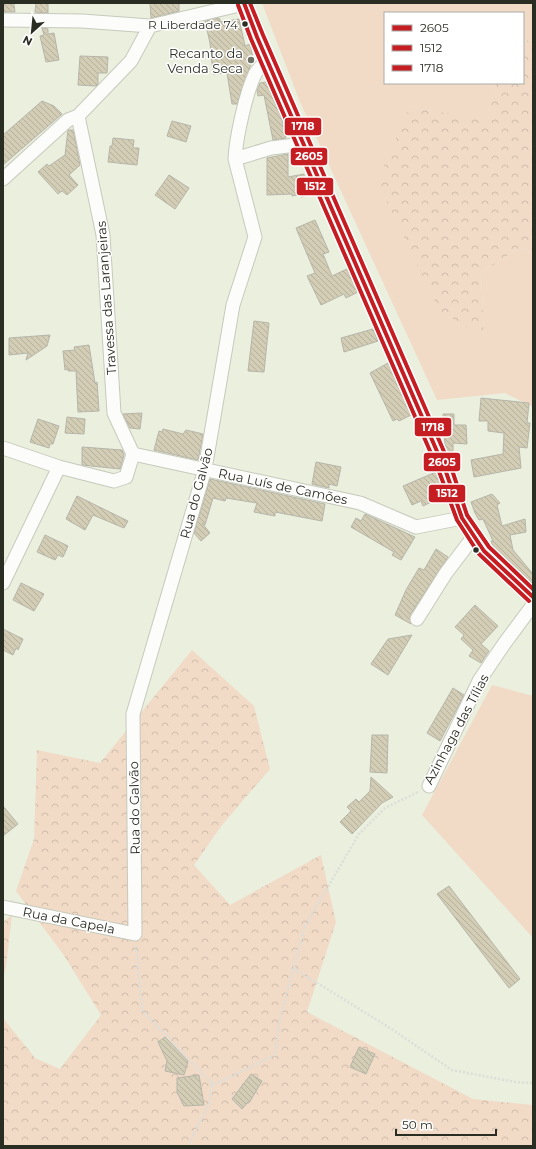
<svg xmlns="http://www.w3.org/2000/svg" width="536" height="1149" font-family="Montserrat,sans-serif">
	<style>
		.grass { fill: #f1dbc7 }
		.forest { fill: url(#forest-crowns) }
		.building { fill: url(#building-back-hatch); stroke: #b6b5a9 }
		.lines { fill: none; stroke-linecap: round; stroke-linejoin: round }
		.minor-casing { stroke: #c6cabc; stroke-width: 15 }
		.tertiary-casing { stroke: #c6cabc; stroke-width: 18 }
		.path { stroke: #dcded9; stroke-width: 2.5; stroke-dasharray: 2 2; stroke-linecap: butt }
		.minor { stroke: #fcfdfa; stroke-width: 13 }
		.tertiary { stroke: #fcfdfa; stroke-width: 16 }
		.bus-1-casing { stroke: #fff; stroke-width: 7 }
		.bus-2-casing { stroke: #fff; stroke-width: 7 }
		.bus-3-casing { stroke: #fff; stroke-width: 7 }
		.bus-1 { stroke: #c61d23; stroke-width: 4 }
		.bus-2 { stroke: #c61d23; stroke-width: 4 }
		.bus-3 { stroke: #c61d23; stroke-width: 4 }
		.bus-dot { fill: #2a2d22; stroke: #fff; stroke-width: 1.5 }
		.poi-dot { fill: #6d7164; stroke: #fff; stroke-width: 1.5 }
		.labels { text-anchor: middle; stroke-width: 3; stroke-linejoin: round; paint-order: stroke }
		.bus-label { font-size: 12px; fill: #2a2d22; stroke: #fff; text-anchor: end }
		.poi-label { font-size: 13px; fill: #2a2d22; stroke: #fff; text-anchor: end }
		.street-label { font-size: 13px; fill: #2a2d22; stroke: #fff }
		.line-badge { stroke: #fff; stroke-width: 1.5 }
		.badge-label { font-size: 11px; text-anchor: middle; font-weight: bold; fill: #fff }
	</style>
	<defs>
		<pattern id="forest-crowns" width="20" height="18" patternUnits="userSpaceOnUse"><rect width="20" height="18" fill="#f1dbc7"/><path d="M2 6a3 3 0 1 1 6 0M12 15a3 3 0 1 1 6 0" fill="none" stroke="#cfbcab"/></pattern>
		<pattern id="building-back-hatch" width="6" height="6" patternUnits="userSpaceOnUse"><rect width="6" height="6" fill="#d3cdb6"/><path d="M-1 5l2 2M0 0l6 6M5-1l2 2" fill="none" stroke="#b5b09c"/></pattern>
	</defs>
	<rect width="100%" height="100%" fill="#eaefde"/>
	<!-- grass -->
	<path class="grass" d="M262,3h271v37l-10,1v-28h-138v70h111l-9,38 -77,-14 74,230 -3,-64 38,-25 14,6v153l-28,-14 -68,7 -137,-298z
		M492,685l41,11v242l-111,-123z"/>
	<!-- forest -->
	<path class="forest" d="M533,40v214l-14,-6 -38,25 3,65 -45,-28 -62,-129 33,-74 77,13 9,-37h27v-42z
		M192,650l62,56 16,63 -48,56 -28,40 36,40 91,-50 15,67 -29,90 166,87 60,6v41h-530v-128l32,40 25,11 41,-54 -38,-61 -47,-63 18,-52 3,-89 63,13z
		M12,915l-6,52 -3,12v-57z"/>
	<!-- building -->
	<path class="building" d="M3,3l11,1 1,8h-12z
		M36,3h12v10l-13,-1z
		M150,3h29v8l-28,7z
		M219,18l2,4 18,-3 6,27 5,-2 3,14 -16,46h-5l-5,-31 -14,1 -3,-31 -5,-22z
		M42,28l6,1v5l6,-1 5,27 -13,2 -6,-26 4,-1z
		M80,56l28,1 -1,16h-9v11l-2,2 -18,-1z
		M266,82l16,37 4,19 -13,2 -9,-45 -6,1 -1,-5 3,-8z
		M42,101l12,5 8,8 -59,51v-30z
		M172,121l19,5 -5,16 -19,-6z
		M68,130h5l7,35 -11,10 9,10 -11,10 -5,-4 -4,3 -20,-22 9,-8 2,2 16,-11z
		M113,138l21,2 -1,8h6l-2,17 -29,-3 2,-16h2z
		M288,154v23l16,-3 1,8 4,-1 6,13 -14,3v-3l-9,2v-2l-25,1v-37z
		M169,175l20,13 -14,21 -20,-14z
		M315,220l14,32 -6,2 9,22 15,-7 11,23 -12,6 -2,-4 -23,11 -14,-29 8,-3 -19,-45z
		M254,321l15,2 -5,49 -16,-1z
		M373,329l5,12 -34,11 -3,-14z
		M50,335l-3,11 -21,14 2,-7 -19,2v-17z
		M89,345l6,38 2,-1 2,29 -21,1 -2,-41h-8v-2l-3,1 -2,-19 12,-1 -1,-3z
		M388,363l23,52 -12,6 -2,-2 -4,2 -23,-48z
		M481,398l48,5 -2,20h3l-3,25 -8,-1 2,21 -47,9 -3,-17 32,-6 1,-21 -16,-2v-10h-9z
		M142,413l-2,16 -10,-1 -7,-14z
		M443,414h11v11h12l1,19 -14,-1v9h-5l-3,-6z
		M67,417l18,2 -1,15 -19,-1z
		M38,419l21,7 -6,18h-3l-1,4 -19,-6z
		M163,429l20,5 3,-4 17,4 -5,26 -44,-10 5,-19 3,1z
		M82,447l40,3 2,5 -4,14 -38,-4z
		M316,462l25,5 -4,19 -8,-2v4l-17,-4z
		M436,472l8,24 -21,10 -2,-5 -9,4 -9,-19z
		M210,479l115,25 -3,17 -47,-9v4l-21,-4 3,-9 -31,-5 -1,3 -12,-3 -8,27 -3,-2 8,10 -9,8 -7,-8z
		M492,494l8,9 -3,2 5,21 23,-7 1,13 -16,3 3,15 20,24v10l-40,-38 -2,-5h2l-10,-22 -4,1 -4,-7 -4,-11z
		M77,496l51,25 -4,7 -31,-13 -8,15 -19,-11z
		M365,514l50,23 -14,23 -9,-5 2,-3 -43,-25 5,-9 5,3z
		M45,535l23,11 -5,11 -5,-2 -3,5 -18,-8z
		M436,549l12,8 -38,58 1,9 -16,-9 11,-25 13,-22 5,2z
		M21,583l23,11 -10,17 -21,-11z
		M475,605l23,21 -17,18 8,7 -8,12 -12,-7 4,-6 -12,-11 3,-4 -9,-8z
		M3,629l20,10 -5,11 -2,-2 -3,7 -10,-5z
		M412,635l-24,40 -17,-11 17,-25z
		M453,688l11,7 -24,46 -13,-8z
		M372,735h16l-1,38 -17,-1z
		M371,777l22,20 -11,6 -30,31 -12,-12 11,-11 -4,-4 9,-8 3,3 11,-11z
		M3,806l15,18 -15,12z
		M449,886l71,93 -11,9 -72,-94z
		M165,1037l23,24 -4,14 -19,-4 2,-10 -9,-19z
		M359,1047l16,7 -9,20 -16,-7z
		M251,1074l11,7 -13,22 -1,-1 -6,7 -10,-10z
		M199,1075l5,30 -20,1 -7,-14v-14z"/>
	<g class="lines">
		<!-- minor casing -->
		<g class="minor-casing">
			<path id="minor" d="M3,20l79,1 68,5 94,-22
				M78,116l25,119 11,178 19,41
				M235,159l36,-11 33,-4
				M3,179l65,-59 10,-4 53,-55 19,-35
				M3,448l56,19 55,14 12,-4 7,-23 227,49 56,24 46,-9
				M3,583l56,-116
				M417,619l29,-46 28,-37
				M429,786l50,-105 25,-37 29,-39
				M3,907l132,27 -2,-220 72,-245 28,-164 22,-68 -20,-78c1,-22 11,-66 20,-85 3,-5 8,-10 12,-14"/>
		</g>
		<!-- tertiary casing -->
		<g class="tertiary-casing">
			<path id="tertiary" d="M244,3l13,34 189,435 16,46 22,33 49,46"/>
		</g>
		<!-- path -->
		<path class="path" d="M136,946l6,64 70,74 -2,17 -22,45
			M293,968l97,60 62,42 63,12 18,1
			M212,1084l8,-2 55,-27 4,-33 26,-96 54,-92 26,-26 33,-16"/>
		<!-- minor -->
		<use href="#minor" class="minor"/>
		<!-- tertiary -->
		<use href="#tertiary" class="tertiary"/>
		<!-- bus-1 casing -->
		<g class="bus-1-casing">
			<path id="bus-1" d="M244,3l13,34 189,435 16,46 22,33 49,46"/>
		</g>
		<!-- bus-2 casing -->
		<g class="bus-2-casing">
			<path id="bus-2" d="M238,5l13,34 189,435 17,46 22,34 50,47"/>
		</g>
		<!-- bus-3 casing -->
		<g class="bus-3-casing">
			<path id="bus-3" d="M250,3l13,32 189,435 15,45 22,32 44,42"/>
		</g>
		<!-- bus-1 -->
		<use href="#bus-1" class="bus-1"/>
		<!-- bus-2 -->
		<use href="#bus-2" class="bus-2"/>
		<!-- bus-3 -->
		<use href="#bus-3" class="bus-3"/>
	</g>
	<!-- markers -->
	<g class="bus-dot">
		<circle cx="245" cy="24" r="3.5"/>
		<circle cx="476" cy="550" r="3.5"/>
	</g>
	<circle class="poi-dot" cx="251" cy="60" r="4"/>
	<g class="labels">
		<!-- bus labels -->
		<g class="bus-label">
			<text x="238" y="29">R Liberdade 74</text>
		</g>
		<!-- poi labels -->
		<g class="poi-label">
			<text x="243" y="58">Recanto da<tspan x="243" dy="15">Venda Seca</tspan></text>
		</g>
		<!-- street labels -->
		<g class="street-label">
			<text transform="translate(106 298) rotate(-94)" y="5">Travessa das Laranjeiras</text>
			<text transform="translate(283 486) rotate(12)" y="5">Rua Luís de Camões</text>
			<text transform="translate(196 493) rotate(-75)" y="5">Rua do Galvão</text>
			<text transform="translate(456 729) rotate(-62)" y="5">Azinhaga das Tílias</text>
			<text transform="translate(134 808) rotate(-91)" y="5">Rua do Galvão</text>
			<text transform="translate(69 920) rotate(11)" y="5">Rua da Capela</text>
		</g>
	</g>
	<g class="line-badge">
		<rect x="284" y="117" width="38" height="19" rx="4" fill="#c61d23"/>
		<rect x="290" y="147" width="38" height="19" rx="4" fill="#c61d23"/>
		<rect x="296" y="177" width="38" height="19" rx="4" fill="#c61d23"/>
		<rect x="414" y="417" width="38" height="20" rx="4" fill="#c61d23"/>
		<rect x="423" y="452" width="38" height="20" rx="4" fill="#c61d23"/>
		<rect x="428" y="484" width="38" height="19" rx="4" fill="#c61d23"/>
	</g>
	<g class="badge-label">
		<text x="303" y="130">1718</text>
		<text x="309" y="160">2605</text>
		<text x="315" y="190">1512</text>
		<text x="433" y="431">1718</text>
		<text x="442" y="466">2605</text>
		<text x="447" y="497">1512</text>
	</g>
	<!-- border -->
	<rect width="536" height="1149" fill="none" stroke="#2a2d22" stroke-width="8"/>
	<!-- legend -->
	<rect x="384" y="12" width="140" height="72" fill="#ffffff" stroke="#aaaba7"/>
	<rect x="392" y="25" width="20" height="6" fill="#c61d23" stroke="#aaaba7"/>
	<text x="420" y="32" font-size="12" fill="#2a2d22">2605</text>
	<rect x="392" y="45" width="20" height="6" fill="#c61d23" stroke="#aaaba7"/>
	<text x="420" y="52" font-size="12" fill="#2a2d22">1512</text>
	<rect x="392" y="65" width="20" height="6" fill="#c61d23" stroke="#aaaba7"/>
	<text x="420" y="72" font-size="12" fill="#2a2d22">1718</text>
	<!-- north arrow -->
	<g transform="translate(32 32) rotate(207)" stroke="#ffffff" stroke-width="3" paint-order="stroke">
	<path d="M0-3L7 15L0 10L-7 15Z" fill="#2a2d22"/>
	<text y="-6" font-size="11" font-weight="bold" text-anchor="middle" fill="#2a2d22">N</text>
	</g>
	<!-- scale -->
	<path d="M396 1129v6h100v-6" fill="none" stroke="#2a2d22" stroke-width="2"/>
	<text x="402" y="1129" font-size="12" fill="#2a2d22" stroke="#ffffff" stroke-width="3" paint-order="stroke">50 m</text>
</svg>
